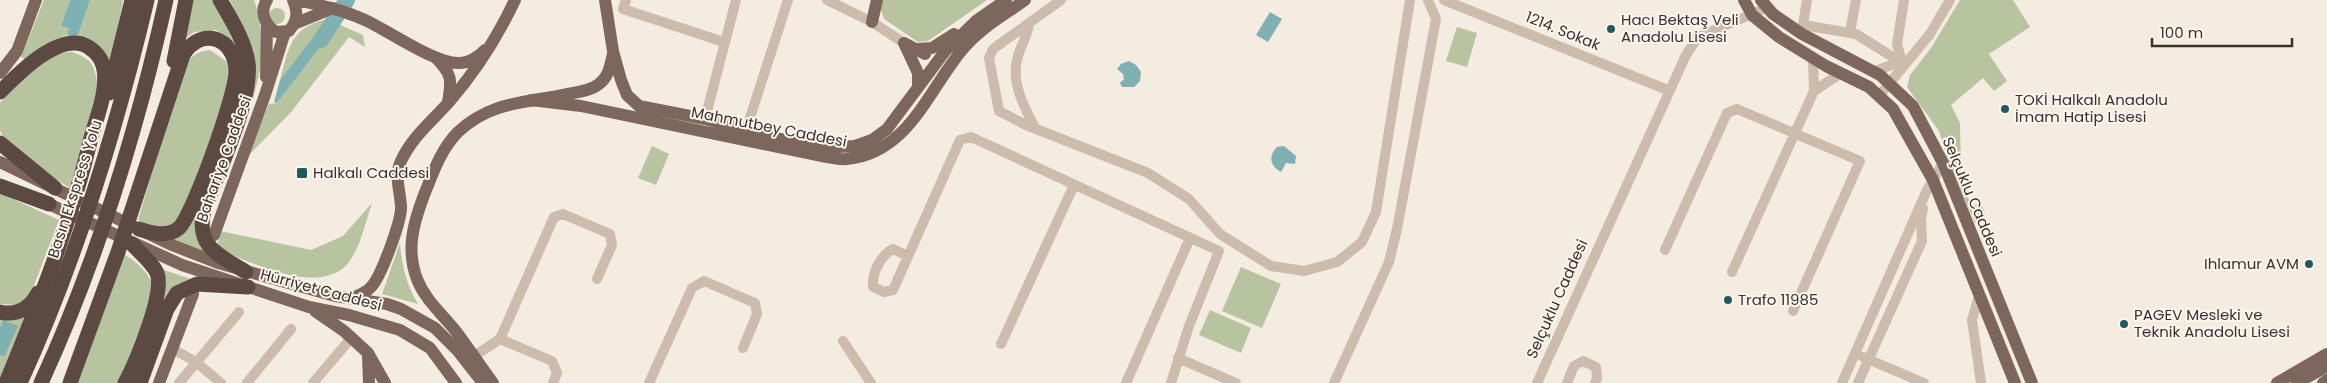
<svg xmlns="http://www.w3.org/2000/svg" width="2327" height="383" font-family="Poppins,sans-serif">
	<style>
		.green { fill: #b8c4a0 }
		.water { fill: #7fb0b2 }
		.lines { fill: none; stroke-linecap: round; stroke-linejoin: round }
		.canal { stroke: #7fb0b2; stroke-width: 10 }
		.river { stroke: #7fb0b2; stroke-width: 16 }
		.minor { stroke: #cdbbac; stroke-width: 10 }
		.major { stroke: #7d675c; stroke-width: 12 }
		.highway { stroke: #5c4a42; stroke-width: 15 }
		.poi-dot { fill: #1e5a5e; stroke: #fbf5ee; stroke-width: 2 }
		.labels { text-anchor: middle; stroke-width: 4; stroke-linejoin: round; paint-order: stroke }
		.poi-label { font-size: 15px; fill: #3b302b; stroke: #fbf5ee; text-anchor: start }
		.street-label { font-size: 15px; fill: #3b302b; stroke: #fbf5ee }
	</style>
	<rect width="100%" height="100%" fill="#f4ebe1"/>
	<!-- green -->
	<path class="green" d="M44,0h26l-9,26 18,6 11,-32h33l-12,65c-8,-8 -16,-19 -25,-26 -20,-14 -46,11 -59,22l-6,-4z
		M192,0h24l22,46 -22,-16 -22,2 -8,6z
		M230,0h24c12,33 9,65 -1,98l-3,-2 4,-24 -1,-21z
		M881,0h106l-59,41 -10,1 -34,-23 -4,-12z
		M1960,0h53l17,27 -41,27 18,27 -13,10 -11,-13 -32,27 9,18 1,48 -4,3 15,32 9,-3 5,13 -11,7 -23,-52 -13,-40 -32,-44 3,-12 21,-27z
		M269 16a8 8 0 1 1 16 0a8 8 0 1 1-16 0Z
		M327,19l-47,61c9,-33 10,-52 47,-61z
		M338,24l25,11 2,12 -16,-10 -57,74 -47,48 24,-55 8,-1z
		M1457,27l20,6 -10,34 -21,-6z
		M210,50l16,11 4,11 -8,39 -42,108 -9,9 -12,3 -21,-11 47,-157c8,-8 14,-12 25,-13z
		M72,52c21,8 22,12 26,34l-28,102 -28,-18 -38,-30 -4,-10v-27l11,-14 45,-36z
		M652,146l17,8 -13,31 -18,-7z
		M0,193l59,27 -28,73 -12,12 -19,-1z
		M372,203c-7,20 -13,53 -30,66 -33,24 -92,-8 -125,-20l3,-18 91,19 32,-14z
		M191,214l5,3 -1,13 10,23 -36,-14z
		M400,243c2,23 6,41 18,61l-36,-10z
		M124,254c12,8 27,19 29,35 1,16 -26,75 -34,94h-45z
		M1241,267l40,17 -19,44 -40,-17z
		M158,268l39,13 -32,18z
		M34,307l-34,76v-28l4,2 -1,-37 -3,7v-10z
		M1210,310l41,18 -10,25 -42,-18z"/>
	<!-- water -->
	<path class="water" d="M70,0h20l-11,32 -18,-6z
		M1270,12l12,7 -14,23 -12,-7z
		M327,19l11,5 -61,79 -3,-1 6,-22z
		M1129,61l7,4 5,7 -1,9 -6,6h-12l-2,-4 4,-4 -1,-5 -6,-5 4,-5z
		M1284,146l12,10 -1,8 -9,-1 -5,9c-11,-6 -13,-16 -4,-25z
		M3,320l15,6 -14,31 -4,-2v-28z"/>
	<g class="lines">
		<!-- canal -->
		<path class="canal" d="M73,33l11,-33"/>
		<!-- river -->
		<path class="river" d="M321,40l26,-40"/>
		<!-- minor -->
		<path class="minor" d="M626,0l-3,9 101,33
			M827,0l45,22 32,21
			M1061,0l-68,49 -4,9 10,53 27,14 122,48 41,26 31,35 51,32 33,5 33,-9 25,-20 14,-30 34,-212
			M1444,0l226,91
			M1029,23c-1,12 -8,22 -11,33 -8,25 6,51 17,72
			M1803,25l53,9 48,30
			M1802,31l5,-31
			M1850,32l6,-32
			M1813,58l1,33
			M1902,62l-5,-18 7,-44
			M1873,72l21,-8 10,1
			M1879,96l51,-62 20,-34
			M705,119l31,-119
			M746,130l42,-130
			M1665,250l62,-137 10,-4 123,52 -67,150
			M908,256l-15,-7c-13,7 -21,24 -20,38l11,5 9,-2 67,-150 11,-3 248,114 -30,75 -18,57
			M1732,272l82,-181 27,-18
			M1979,296l-7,24 9,63
			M500,339l54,-122 9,-3 47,20 2,11 -15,34
			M843,341l28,42
			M1001,344l73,-159
			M173,349l23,13 25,21
			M474,356l26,-17 52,22 5,12 -4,10
			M1863,357l61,26
			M1178,358l58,25
			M179,383l60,-71
			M247,383l44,-54
			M313,383l39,-46
			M649,383l43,-95 12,-7 51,22 2,11 -14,34
			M1126,383l64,-145
			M1334,383l55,-121 8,-33 39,-210 -8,-19
			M1537,383l149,-328 12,-18 68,-29
			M1567,383l7,-17 9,-5 13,6 1,11 -2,5
			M1842,383l85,-193 16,-27
			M1858,383l64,-142 -1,-21 2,-12"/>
		<!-- major -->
		<path class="major" d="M267,0c-8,12 -2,25 9,32l13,-1c9,-11 9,-19 4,-31
			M296,0c24,5 47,10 69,20 24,11 70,44 94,43 9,0 20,-6 26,-13
			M605,0l8,51 8,29 6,15 12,11 66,13 75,20 59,8 16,-1 17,-6 15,-11 59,-79 30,-29 30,-21
			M1744,0l8,15 27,22 47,29 43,21 24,22 40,71 82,203
			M1761,0l12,14 29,20 78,41 33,31 30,57 89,220
			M872,22l5,-22
			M294,24l39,-16
			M904,43l21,11
			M904,43l14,30v14
			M918,49l14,-1 22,-14
			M436,58c16,16 16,22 12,44
			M0,73l17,-22 19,-51
			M266,77l1,-52
			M531,100l50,6 240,50c8,1 18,4 26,3 61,-6 81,-68 115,-109 18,-22 41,-34 63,-50
			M0,162l172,83 46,18 117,33 52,8 14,5 34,19 23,23 25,32
			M40,200l142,65 127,42 40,8 51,15 30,18 26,35
			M214,235l51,-140 20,-63
			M352,298c7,-3 14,-5 19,-11 10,-10 31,-67 30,-81 -1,-16 -7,-30 0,-45 11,-24 31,-40 48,-59 28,-32 48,-64 66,-102
			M315,311l29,20 24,22 17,30
			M368,356l1,27
			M159,383l34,-89
			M493,383c-12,-16 -23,-33 -35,-49 -14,-19 -32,-32 -41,-55 -11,-29 -4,-55 7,-84 9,-22 17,-46 34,-63 33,-31 68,-29 109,-38 11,-2 23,-3 32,-10 10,-7 11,-19 14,-30
			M2277,383l50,-29
			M2297,383l30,-17
			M2323,383l4,-3"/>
		<!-- highway -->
		<path class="highway" d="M220,0c11,19 25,41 28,63 5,36 -31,111 -44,147 -9,37 15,45 42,62
			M174,61l12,-61
			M0,92c18,-18 55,-56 82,-48 9,3 18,11 21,21 7,25 -9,57 -14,81 -20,82 -51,159 -83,237
			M109,93l23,-93
			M0,143l55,45
			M0,186l49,18
			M0,312c17,4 30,-4 38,-19
			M20,383c56,-122 96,-252 127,-383
			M41,383c56,-122 96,-252 125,-383
			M70,383l48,-131 65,-197c19,-30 52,-17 53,16 1,21 -43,144 -57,157 -12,10 -27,5 -40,1
			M125,383c11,-20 40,-90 32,-110 -5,-11 -17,-20 -25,-29
			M140,383l27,-74 10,-16 20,-9 51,3"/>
	</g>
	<!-- markers -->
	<g class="poi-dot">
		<circle cx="1611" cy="29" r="5"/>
		<circle cx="2005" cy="109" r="5"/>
		<rect x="296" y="167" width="12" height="12" rx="2.5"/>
		<circle cx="2309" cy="264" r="5"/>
		<circle cx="1728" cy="300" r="5"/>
		<circle cx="2124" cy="324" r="5"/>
	</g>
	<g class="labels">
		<!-- poi labels -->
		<g class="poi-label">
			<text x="1621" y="25">Hacı Bektaş Veli<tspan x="1621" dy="17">Anadolu Lisesi</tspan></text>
			<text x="2015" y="105">TOKİ Halkalı Anadolu<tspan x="2015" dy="17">İmam Hatip Lisesi</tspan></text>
			<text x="313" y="178">Halkalı Caddesi</text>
			<text x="2299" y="269" text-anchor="end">Ihlamur AVM</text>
			<text x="1738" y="305">Trafo 11985</text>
			<text x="2134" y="320">PAGEV Mesleki ve<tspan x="2134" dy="17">Teknik Anadolu Lisesi</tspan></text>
		</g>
		<!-- street labels -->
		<g class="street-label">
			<text transform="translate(1563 31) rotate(22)" y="5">1214. Sokak</text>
			<text transform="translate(769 127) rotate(11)" y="5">Mahmutbey Caddesi</text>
			<text transform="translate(224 159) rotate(-70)" y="5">Bahariye Caddesi</text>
			<text transform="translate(75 189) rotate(-72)" y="5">Basın Ekspress Yolu</text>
			<text transform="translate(1972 197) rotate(67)" y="5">Selçuklu Caddesi</text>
			<text transform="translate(321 290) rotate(15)" y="5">Hürriyet Caddesi</text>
			<text transform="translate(1557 299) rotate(-66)" y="5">Selçuklu Caddesi</text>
		</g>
	</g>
	<!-- scale -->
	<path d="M2152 38v8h140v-8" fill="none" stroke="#3b302b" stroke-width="2.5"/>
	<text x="2160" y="38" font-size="15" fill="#3b302b" stroke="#fbf5ee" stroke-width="4" paint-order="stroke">100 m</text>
</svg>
